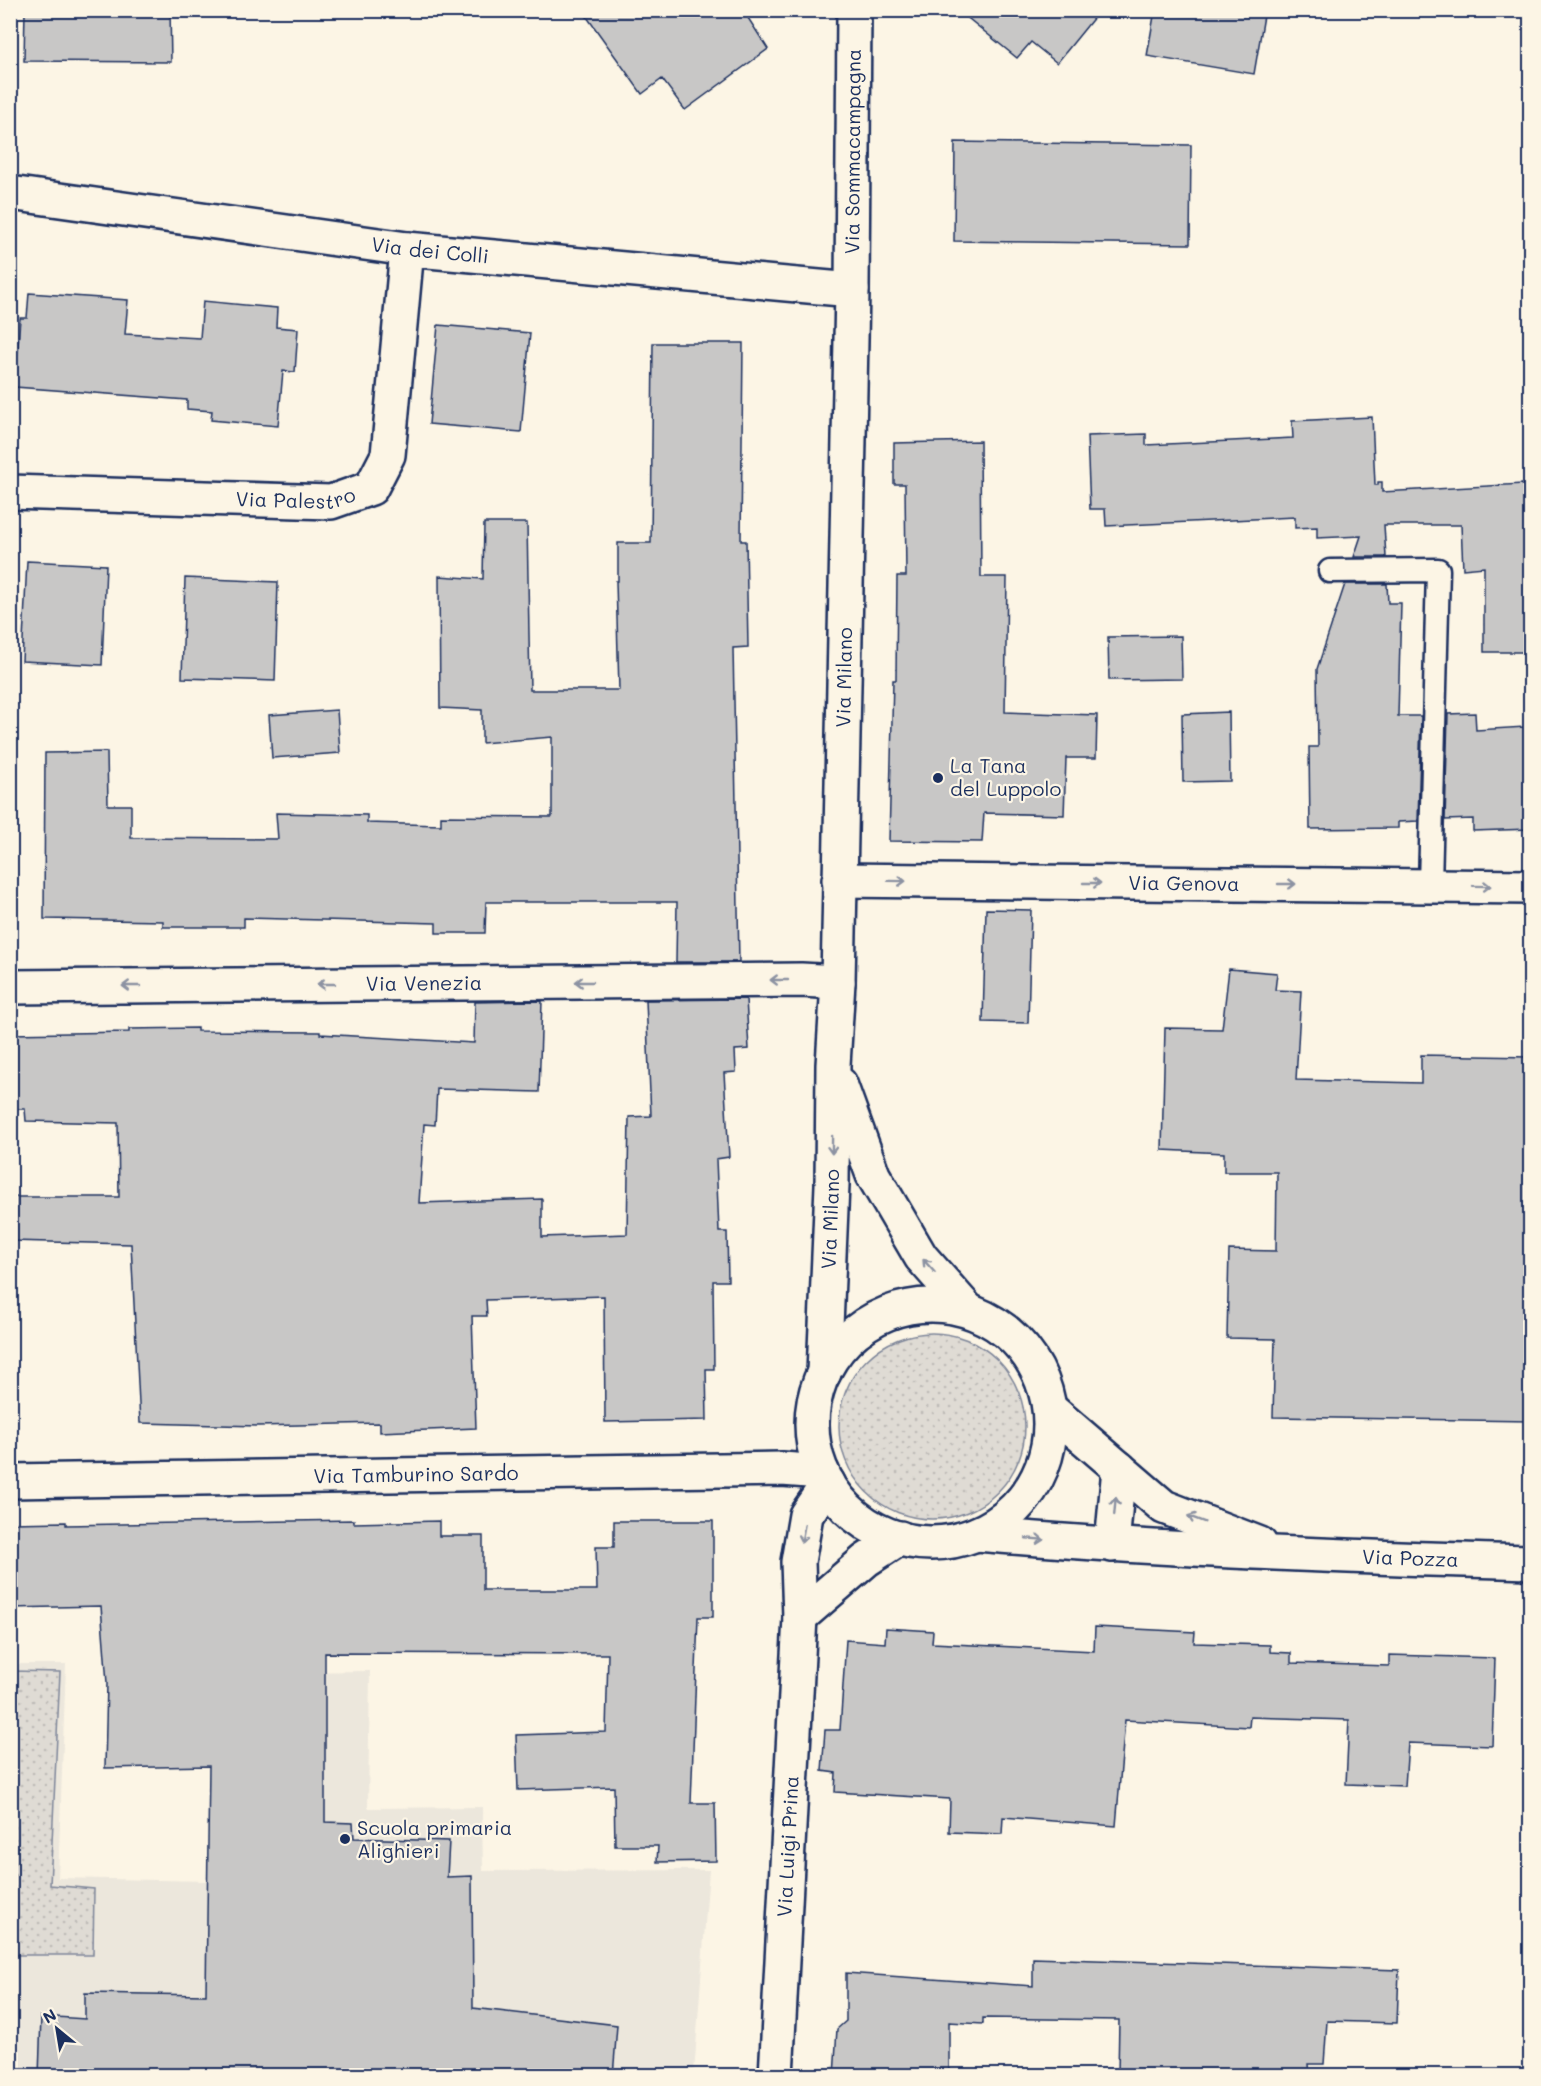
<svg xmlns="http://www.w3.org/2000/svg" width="1541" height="2086" font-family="Mali,sans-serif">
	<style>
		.built { fill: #ece7dc }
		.grass { fill: url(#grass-dots); stroke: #7d8599; stroke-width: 1.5 }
		.building { fill: #c8c7c6; stroke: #1b2f5e; stroke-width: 1.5 }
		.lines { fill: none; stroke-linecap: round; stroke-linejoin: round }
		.service-casing { stroke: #1b2f5e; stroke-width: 27 }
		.minor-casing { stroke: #1b2f5e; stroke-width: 38 }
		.tertiary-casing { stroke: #1b2f5e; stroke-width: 38 }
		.service { stroke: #fcf5e5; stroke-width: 22 }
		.minor { stroke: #fcf5e5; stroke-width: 33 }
		.tertiary { stroke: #fcf5e5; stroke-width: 33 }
		.oneway { stroke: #8c92a2 }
		.poi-dot { fill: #1b2f5e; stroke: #fcf5e5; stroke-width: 2 }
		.labels { text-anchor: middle; stroke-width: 4.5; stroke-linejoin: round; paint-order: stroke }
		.street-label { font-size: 20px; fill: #1b2f5e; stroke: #fcf5e5 }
		.poi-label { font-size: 20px; fill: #1b2f5e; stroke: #fcf5e5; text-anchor: start }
	</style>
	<defs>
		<pattern id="grass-dots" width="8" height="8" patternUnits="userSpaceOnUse" patternTransform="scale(1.5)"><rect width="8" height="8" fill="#dfdbd4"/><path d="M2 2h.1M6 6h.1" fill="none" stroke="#bfbcb8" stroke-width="1.8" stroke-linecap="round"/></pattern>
	</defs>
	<rect width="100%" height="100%" fill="#fcf5e5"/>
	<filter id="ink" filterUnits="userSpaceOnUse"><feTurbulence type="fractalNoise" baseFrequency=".0167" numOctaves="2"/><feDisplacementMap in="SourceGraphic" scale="12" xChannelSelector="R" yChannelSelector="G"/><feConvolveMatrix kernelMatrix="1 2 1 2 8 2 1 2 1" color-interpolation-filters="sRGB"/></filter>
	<g filter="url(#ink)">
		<!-- built -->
		<path class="built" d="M11,1664h55l-8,214 149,3 3,-208 160,-2 -2,137 114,-1 1,64 226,-1 -15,204 23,1 -706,1z"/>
		<!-- grass -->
		<path class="grass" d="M839 1426a93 93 0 1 1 186 0a93 93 0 1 1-186 0Z
			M11,1671l49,1 -10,213 44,4 -1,66h-82z"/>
		<!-- building -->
		<path class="building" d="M25,10h145l1,52 -147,-1z
			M582,10h161l25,39 -83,61 -23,-31 -20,15z
			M958,10h142l-43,53 -26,-21 -14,16z
			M1155,10h110l-11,64 -107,-18z
			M955,142l236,3 -1,99 -236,-3z
			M29,293l99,7 -3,34 75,4 3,-37 74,7 -1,19 22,2 -3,43 -12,-1 -5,55 -67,-6 1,-9 -25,-2v-9l-172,-13 5,-69h7z
			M438,325l92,8 -9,99 -92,-8z
			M653,343h90l-2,198h5l2,106 -15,1 6,314h-63l1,-60h-191l-1,31h-49v-10l-192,-5v9h-81v-6l-119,-2 1,-166 62,-1 1,53h23v33l147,1 -2,-26 91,2v8l74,2v-9l111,1v-80l-70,6v-33l-42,-2 -1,-132 44,3 1,-56h43l3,167h89l-3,-109h2v-38h33z
			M1372,417l3,68h3v-3h4v10l141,-8 7,109v59h-46v-85l-21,2 -2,-44h-77l2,32h-32l7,-21 -44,2v-11l-22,1v-11l-189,9 -1,-17h-15l-3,-73 59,-2v11l147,-7 -1,-17z
			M980,441l1,136h26l-2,135 92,3 -1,43h-30l-2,57 -80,-2 -2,29 -93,-1 4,-161h3l1,-104h9l-1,-92h-11v-41z
			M27,561l79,4 -4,100 -80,-4z
			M185,578l93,4 -3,99 -93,-3z
			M1345,584h42l1,19h13l-3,113h23l-3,105 -20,1v6l-88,1 -1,-82h9l-1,-78z
			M1181,636l1,43 -73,1 -1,-43z
			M337,710l3,43 -68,5 -3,-43z
			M1229,712l1,69 -47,1 -1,-68z
			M1475,713l1,17 49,-3 5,102 -57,2v-12l-28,1 3,-106z
			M986,909l45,1 -3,113 -45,-1z
			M1229,969l48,4 -2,17 26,1 -5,89 125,3v-28l109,2v364l-257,-4 2,-78 -48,-1 2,-88 47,1 1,-79h-53v-19l-62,-3 3,-122 57,1z
			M746,999l3,50 -14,1 1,22 -12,1 5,84 -13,2 3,73h8l1,49h-15l1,88h-8l1,51 -102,2 -1,-126 -118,4 1,16h-15l4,112 -96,4v-9l-122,3 -118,-3 -9,-179 -121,-3v-44h109l-1,-74 -92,-2 -1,-12h-15v-75l119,-2v-3l68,-1v3l123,1v2l154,9 1,-41 67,-1 -3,91 -102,-3 -2,36 -11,-1 -5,79 123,-4v38l85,-3 2,-117 22,-1 -5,-116z
			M354,1520v3l85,-2v15h44v54h114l-1,-43h18v-26h99v96h-15l-7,186h24l1,58 -59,1 1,-16h-43l-1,-59 -96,3 -2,-55 90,-3 2,-78 -283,-1v169l28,1 1,15 95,3 -2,36 25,-1 1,132 144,17 -4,51h-574l2,-60 44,3v-26l121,2 3,-229 -104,2 2,-85 -6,-77 -91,2v-85l56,-1v3z
			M1095,1627l100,5 -1,11 76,2v7l21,1v10l98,3v-11l106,3 -3,88 -84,-3 -3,43 -59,-2 3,-64 -99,-3 -1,10 -124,-7 -9,106 -113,-9 -1,17 -53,-2 1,-33 -115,-7 1,-19 -14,-2 3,-41h15l6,-90 39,3 1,-15 47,3 -1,12 162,8z
			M1033,1958l366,12 -2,53 -70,-2 -3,43h-16l1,12h-191l1,-56 -136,-2v6l-34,-2v54h-115l3,-47 9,-8v-48l187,13z"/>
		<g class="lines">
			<!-- service casing -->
			<g class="service-casing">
				<path id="service" d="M1330,571l108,-1 -8,315"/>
			</g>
			<!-- minor casing -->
			<g class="minor-casing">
				<g id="minor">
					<path id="s1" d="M10,193l397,56 445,41"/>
					<path id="s2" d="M10,492l321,10 40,-14 17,-33 19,-206"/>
					<path id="s3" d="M839,880l691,7"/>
					<path id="s4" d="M10,987l791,-7 37,2"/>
					<path id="s5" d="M10,1481l772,-12 40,3"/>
					<path d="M1112,1545l7,-77"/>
					<path d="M800,1617l66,-57 34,-22"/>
					<path id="s6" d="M776,2076l24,-459 -2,-55 8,-47 22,-32"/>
				</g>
			</g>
			<!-- tertiary casing -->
			<g class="tertiary-casing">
				<g id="tertiary">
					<path d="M840,1084l33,91 48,82 47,53"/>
					<circle cx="931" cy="1424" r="119"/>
					<path id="s7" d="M824,1373l8,-188 1,-120 5,-83 14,-692 2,-280"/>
					<path d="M1050,1409l114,98 96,37"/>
					<path id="s8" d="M977,1534c184,16 369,23 553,28"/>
				</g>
			</g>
			<!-- service -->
			<use href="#service" class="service"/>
			<!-- minor -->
			<use href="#minor" class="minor"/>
			<!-- tertiary -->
			<use href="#tertiary" class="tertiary"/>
		</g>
		<!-- one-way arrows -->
		<defs><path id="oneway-shaft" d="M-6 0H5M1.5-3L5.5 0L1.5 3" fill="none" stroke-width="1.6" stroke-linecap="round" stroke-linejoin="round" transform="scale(1.5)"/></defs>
		<g class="oneway">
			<use href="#oneway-shaft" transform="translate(897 881) rotate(1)"/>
			<use href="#oneway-shaft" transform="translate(1092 883)"/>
			<use href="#oneway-shaft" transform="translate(1287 884)"/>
			<use href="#oneway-shaft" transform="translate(1482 886) rotate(1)"/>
			<use href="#oneway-shaft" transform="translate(779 980) rotate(180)"/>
			<use href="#oneway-shaft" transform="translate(584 982) rotate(180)"/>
			<use href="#oneway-shaft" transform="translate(326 984) rotate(180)"/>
			<use href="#oneway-shaft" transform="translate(131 986) rotate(180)"/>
			<use href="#oneway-shaft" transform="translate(832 1145) rotate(91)"/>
			<use href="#oneway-shaft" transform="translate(929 1266) rotate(-132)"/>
			<use href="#oneway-shaft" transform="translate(1115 1506) rotate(-85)"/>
			<use href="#oneway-shaft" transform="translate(1196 1519) rotate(-159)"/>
			<use href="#oneway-shaft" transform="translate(803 1534) rotate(100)"/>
			<use href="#oneway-shaft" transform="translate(1035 1539) rotate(5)"/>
		</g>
	</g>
	<!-- markers -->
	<g class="poi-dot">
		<circle cx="938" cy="778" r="6"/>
		<circle cx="345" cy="1839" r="6"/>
	</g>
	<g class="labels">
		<!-- street labels -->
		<g class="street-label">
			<text dy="7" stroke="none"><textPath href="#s7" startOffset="1222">Via Sommacampagna</textPath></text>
			<text dy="7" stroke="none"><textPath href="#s1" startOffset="424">Via dei Colli</textPath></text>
			<text dy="7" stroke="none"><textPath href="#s2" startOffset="286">Via Palestro</textPath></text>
			<text dy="7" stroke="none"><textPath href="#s7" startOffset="696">Via Milano</textPath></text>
			<text dy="7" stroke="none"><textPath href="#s3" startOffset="345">Via Genova</textPath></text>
			<text dy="7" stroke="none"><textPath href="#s4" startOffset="414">Via Venezia</textPath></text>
			<text dy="7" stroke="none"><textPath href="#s7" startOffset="154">Via Milano</textPath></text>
			<text dy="7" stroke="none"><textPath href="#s5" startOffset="406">Via Tamburino Sardo</textPath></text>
			<text dy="7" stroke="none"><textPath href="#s8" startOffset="434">Via Pozza</textPath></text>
			<text dy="7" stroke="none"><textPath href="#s6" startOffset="230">Via Luigi Prina</textPath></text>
		</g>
		<!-- poi labels -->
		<g class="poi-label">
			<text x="950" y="773">La Tana<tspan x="950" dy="23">del Luppolo</tspan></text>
			<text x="357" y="1835">Scuola primaria<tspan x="357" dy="23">Alighieri</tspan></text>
		</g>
	</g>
	<!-- margin -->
	<rect width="1541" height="2086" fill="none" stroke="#fcf5e5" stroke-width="36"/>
	<rect x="18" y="18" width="1505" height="2050" fill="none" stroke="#1b2f5e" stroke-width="2" filter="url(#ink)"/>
	<!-- north arrow -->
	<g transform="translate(57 2029) rotate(330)" stroke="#fcf5e5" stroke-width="4.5" paint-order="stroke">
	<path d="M0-4.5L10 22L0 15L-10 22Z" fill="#1b2f5e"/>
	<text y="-9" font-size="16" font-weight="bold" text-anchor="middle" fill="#1b2f5e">N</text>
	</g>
</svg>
